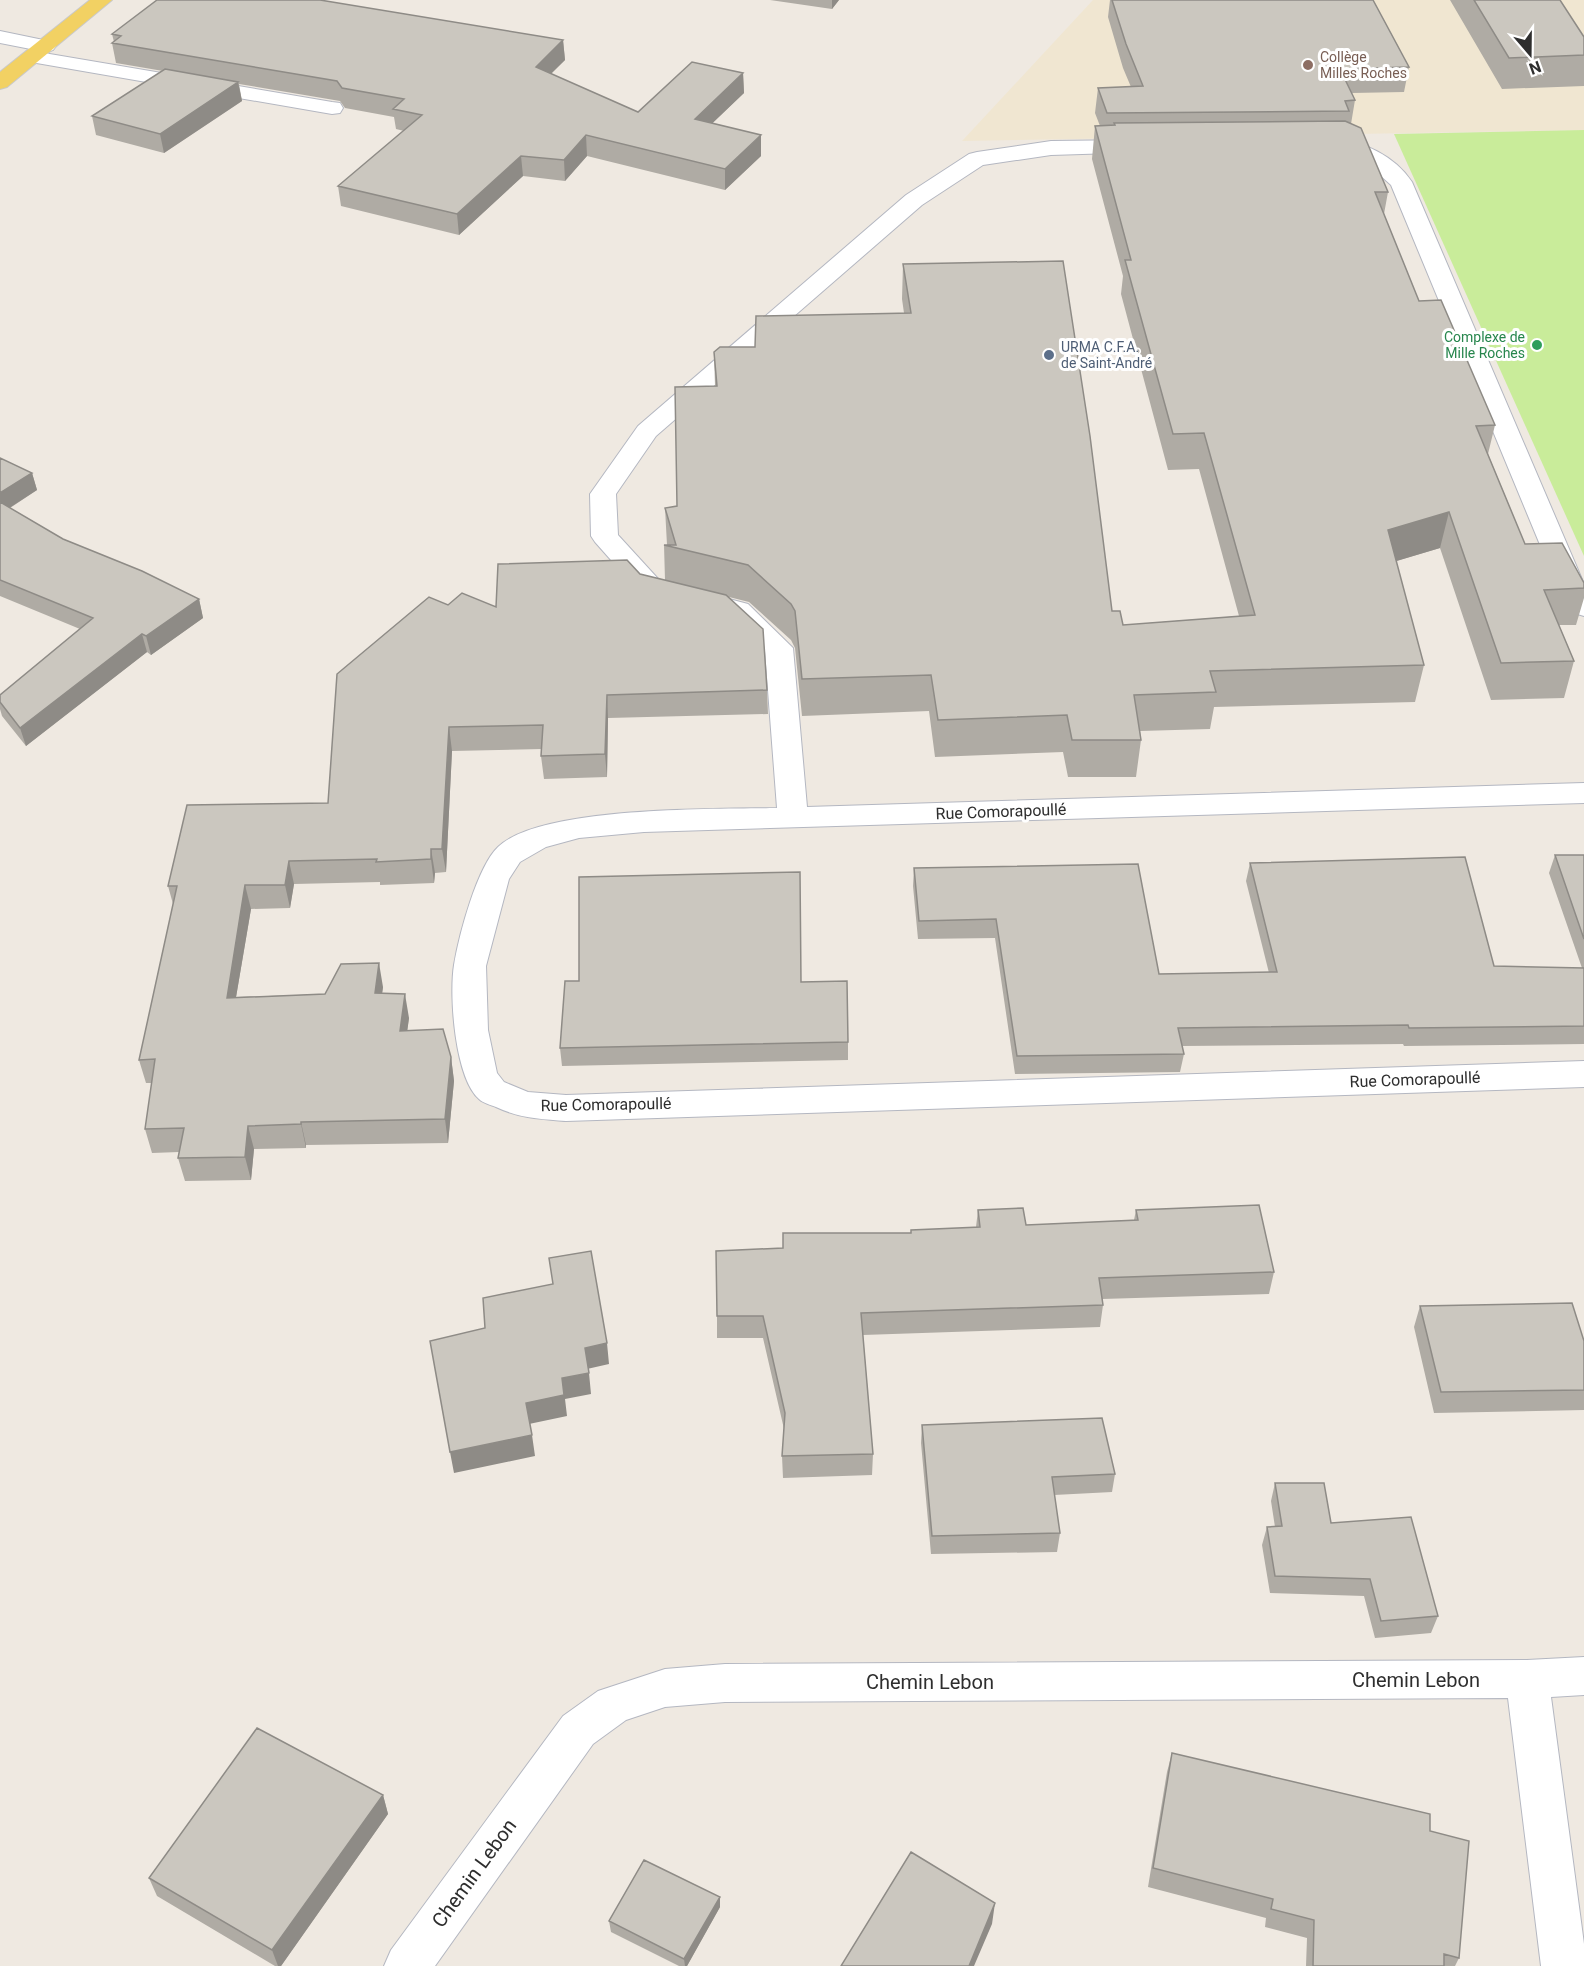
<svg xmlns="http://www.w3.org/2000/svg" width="1584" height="1966" font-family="Roboto,sans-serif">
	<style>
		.education { fill: #f0e6d1 }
		.pitch { fill: #c9ec9a }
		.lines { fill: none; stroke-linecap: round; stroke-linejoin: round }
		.minor-casing { stroke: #b4b7c1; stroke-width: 2 }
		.major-casing { stroke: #c9c9c9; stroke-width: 2 }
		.minor { fill: #fff; fill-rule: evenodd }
		.major { fill: #f2d163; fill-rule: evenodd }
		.wall { fill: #afaba4 }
		.shaded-wall { fill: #8e8b86 }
		.building { fill: #cbc7bf; stroke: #8e8b86; stroke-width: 1.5 }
		.education-dot { fill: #8d6e63; stroke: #fff; stroke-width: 2 }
		.leisure-dot { fill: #2e9e5b; stroke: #fff; stroke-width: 2 }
		.service-dot { fill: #5c6f8a; stroke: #fff; stroke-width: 2 }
		.labels { text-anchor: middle; stroke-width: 6; stroke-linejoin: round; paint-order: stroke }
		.far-education-label { font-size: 14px; fill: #785e54; stroke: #fff; text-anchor: start }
		.far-leisure-label { font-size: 14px; fill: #27864d; stroke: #fff; text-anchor: end }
		.far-service-label { font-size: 14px; fill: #4e5e75; stroke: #fff; text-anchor: start }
		.street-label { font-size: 16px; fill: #2e2e2e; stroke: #fff }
		.near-street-label { font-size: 20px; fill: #2e2e2e; stroke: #fff }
	</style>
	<rect width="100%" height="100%" fill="#efe9e1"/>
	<!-- education -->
	<path class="education" d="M1093,0h491v130l-622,11z"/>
	<!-- pitch -->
	<path class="pitch" d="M1584,130v426l-190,-422z"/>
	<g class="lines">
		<!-- minor casing -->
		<g class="minor-casing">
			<path id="minor" d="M0,31l53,11 3,4 -3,4 -7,2 -46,-9z
				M32,51l300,51 8,1 3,5 -3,5 -8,1 -307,-53 -3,-4 3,-4z
				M1333,138c30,3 62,18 79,44l172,402v32l-10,-3 -14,-20 -169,-408 -20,-18 -17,-10 -29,-7 -3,-5 3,-5z
				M1137,140l8,2 3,5 -3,5 -94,3 -68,10 -61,40 -266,231 -40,58 2,41 43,47 7,2 4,6 -4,6 -10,2 -16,-3 -47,-53 -4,-6 -1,-42 48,-68 268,-231 63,-41 8,-2 74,-11z
				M729,599l19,5 45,44 14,159 777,-24v20l-940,29 -65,6 -33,9 -26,15 -11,17 -23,87 2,64 9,43 7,9 24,10 38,3 1018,-34v26l-1018,34c-26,-2 -47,-3 -70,-14 -5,-2 -13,-4 -17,-8 -24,-21 -30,-103 -25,-134 5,-30 23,-98 44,-118 42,-41 218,-38 279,-39l-12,-157 -37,-35 -9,-2 -4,-6 4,-6z
				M1584,1657v38l-33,2 33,247v22h-43l-33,-268 -783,4 -60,5 -39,13 -33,24 -158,222h-51l7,-16 172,-234 35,-25 67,-22 60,-5 802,-4z"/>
		</g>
		<!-- major casing -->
		<g class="major-casing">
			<path id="major" d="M90,0h22l-105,87 -7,2v-17z"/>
		</g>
		<!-- minor -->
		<use href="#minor" class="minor"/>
		<!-- major -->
		<use href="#major" class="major"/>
	</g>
	<!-- wall -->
	<path class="wall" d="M770,0h69l-7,9z
		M1110,0h263l36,67 -5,25 -52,1 3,7 -4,24 37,68 -4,22 35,87 76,124 -7,29 37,90 59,39v15l-8,27h-17l15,36 -10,37 -73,2 -51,-152 -44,13 28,104 -9,37 -201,5 -4,22 -70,2 1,9 -5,37h-68l-5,-25 -128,5 -6,-46 -127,5 -7,-68 -4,-8 -42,-38 -20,-5 38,93 1,24 -160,4 -1,59 -63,2 -3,-23 1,-7 -90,2 -6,121 -11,1 -1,10 -54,2v-3l-86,2 -4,24 -39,1 -15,88 89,-3 58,-7 -1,6 27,25 -2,13 44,26 3,24 -6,62 -142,2v3l-52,1 -3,31 -66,1 -7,-23 1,-6 -27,1 -7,-24 7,-46h-6l-7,-23 34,-156 -5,-18 160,-83 120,-198 48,2 144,-33 25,6 -1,-35h3l-2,-37 12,-2 38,-120 -1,-34 41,-5 149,-34 -2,-14 1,-35 209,347 11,14 116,-9 -40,-147 -31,1 -47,-176 2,-18 -31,-117 3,-33h5l-5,-13 3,-25 33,-1 -8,-19 -15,-51z
		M1450,0h110l24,37v49l-82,3z
		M112,34l451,6 2,20 -14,14 87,38 105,-39 1,20 -32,30 49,33 -36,34 -138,-34 -22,25 -42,-5 -64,59 -118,-29 -3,-20 66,-55 -8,-2 -2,-12 -49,-9 -5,-7 -101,-17 3,17 -78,52 -68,-18 -4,-19 71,-45 -47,-8 -4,-20 2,-1z
		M0,458l32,15 5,17 -27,18 53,31 136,60 4,19 -52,37 -4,-3 -121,94 -24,-30 -2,-7v-14l80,-66 -80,-33z
		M1555,855h29v189l-180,2 -1,-2 -221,2 2,8 -4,18 -165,2 -20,-136 -77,1 -5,-53 1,-18 245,106 110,-1 -23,-92 4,-18 244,103 88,2 -33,-95z
		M801,982l47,60v18l-286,6 -2,-18z
		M978,1210l48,15 108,-5 2,-10 138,62 -5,22 -167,5 1,6 -3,22 -237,8 10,119 -1,21 -89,3 -1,-22 2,-27 -21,-91h-46v-22l66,-68 128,-15 65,-6z
		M1420,1306l164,35v69l-150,3 -20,-86z
		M922,1425l193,49 -3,18 -58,3 6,38 -3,19 -126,2 -10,-111z
		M1275,1483l163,133 -7,17 -56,5 -11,-42 -94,-3 -8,-48 5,-18h8l-4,-26z
		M1172,1753l258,78 29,127 -4,8h-149l1,-28 -42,-11 1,-9 -118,-31 19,-115z
		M383,1795l5,19 -107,152h-6l-118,-70 -8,-18z
		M720,1897v10l-33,59h-8l-68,-34 -2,-11z"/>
	<!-- shaded-wall -->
	<path class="shaded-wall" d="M832,0h7l-7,9z
		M563,40l2,20 -28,27 -1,-20z
		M743,73l1,20 -49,47v-21z
		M238,82l4,19 -78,52 -4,-19z
		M586,135l1,21 -22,25 -1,-21z
		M761,135v21l-36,34v-21z
		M521,156l2,20 -64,59 -2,-21z
		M32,473l5,17 -37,24v-21z
		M1449,512l-9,36 -60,18 8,-36z
		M199,599l4,19 -52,37 -5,-19z
		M142,634l5,18 -121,94 -6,-18z
		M607,695l1,23 -1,59 -2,-23z
		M449,727l3,24 -6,121 -4,-23z
		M431,849l4,24 -1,10 -3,-24z
		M289,861l5,23 -4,24 -5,-23z
		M245,885l6,24 -19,112 -5,-23z
		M379,963l4,24 -4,30 -4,-24z
		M405,994l4,24 -5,37 -4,-24z
		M451,1057l3,24 -6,62 -3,-24z
		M301,1122l5,23v3l-5,-24z
		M248,1126l6,23 -3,31 -6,-23z
		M607,1343l2,21 -22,5 -2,-21z
		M589,1373l2,21 -26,5 2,17 -38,8 -3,-21 36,-25z
		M532,1435l3,21 -81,17 -4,-21z
		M383,1795l5,19 -107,152h-3l-6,-16z
		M720,1897v10l-33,59h-2l-1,-7z
		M995,1903l-3,21 -18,42h-5z"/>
	<!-- building -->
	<path class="building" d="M157,0h163l243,40 -27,27 102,45 54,-50 51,11 -48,46 66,16 -36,34 -139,-34 -22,25 -43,-4 -64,58 -119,-28 84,-71 -29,-6 11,-10 -62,-11 -5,-7 -225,-38 9,-7 -9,-2z
		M1112,0h261l36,67 -69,2 15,31 -10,1 4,10 -242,2 -9,-25 45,-2 -17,-42z
		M1474,0h86l24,37v18l-75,3z
		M165,69l73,13 -78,52 -68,-18z
		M1345,121l16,7 27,64h-13l44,109 22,-1 54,125 -19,1 49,118 37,-1 22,40v5l-40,2 30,71 -73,2 -52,-151 -61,18 36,135 -214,6 6,21 -82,3 7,45h-69l-5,-25 -129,5 -7,-45 -129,4 -7,-68 -4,-7 -43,-39 -84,-20h12l-11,-37 12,-2 -2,-119 42,-1 -3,-34 6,-5h35l1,-31 155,-3 -8,-49 160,-3 27,175 22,175h8l3,14 132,-10 -51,-182 -31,1 -48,-174h6l-36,-134 20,-1 -1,-2z
		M0,458l32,15 -32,20z
		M0,502l63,37 79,32 57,28 -53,37 -4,-2 -122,94 -20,-26v-7l93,-77 -93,-38z
		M627,560l13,14 86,21 37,34 4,61 -160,5 -2,59 -64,2 2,-31 -94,2 -7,122h-11v10l-55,3 1,-3 -88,2 -4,24h-40l-18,113 98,-4 16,-30 38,-1 -4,30 30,1 -5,37 43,-2 8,28 -6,62 -144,3v2l-53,2 -3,31 -67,1 6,-30 -39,1 10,-70 -16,1 38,-174h-9l19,-81 141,-2 9,-129 92,-77 19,8 14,-12 34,14 2,-43z
		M1555,855h29v84z
		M1465,857l29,109 90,2v58l-175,2 -1,-3 -230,3 6,26 -167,2 -21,-137 -77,2 -5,-53 224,-4 21,110 118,-2 -27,-109z
		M800,872l1,110 46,-1 1,61 -288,6 5,-67h14v-104z
		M1259,1205l15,67 -175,6 4,27 -242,8 12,141 -91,2 3,-43 -22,-97h-46l-1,-65 67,-3v-15h128v-3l69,-3 -2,-17 45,-2 3,17 112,-5 -2,-10z
		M591,1251l16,92 -22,5 4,25 -27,5 2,17 -38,8 6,32 -82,17 -20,-111 55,-13 -2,-30 70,-14 -4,-26z
		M1572,1303l12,38v49l-143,2 -21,-86z
		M1102,1418l13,56 -63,3 8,56 -128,3 -10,-111z
		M1275,1483h49l7,40 80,-6 27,99 -57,5 -11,-42 -95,-3 -8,-49 15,-1z
		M257,1728l126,67 -111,155 -123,-72z
		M1172,1753l258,61v17l39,10 -10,117 -15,-4v12h-131l1,-46 -43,-11 2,-10 -120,-31z
		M911,1852l84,51 -26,63h-128z
		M644,1860l76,37 -36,62 -75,-38z"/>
	<!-- markers -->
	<circle class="education-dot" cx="1308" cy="65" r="6"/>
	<circle class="leisure-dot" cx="1537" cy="345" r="6"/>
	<circle class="service-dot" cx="1049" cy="355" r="6"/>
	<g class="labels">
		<!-- far-education labels -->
		<g class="far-education-label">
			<text x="1320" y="62">Collège<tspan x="1320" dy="16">Milles Roches</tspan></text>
		</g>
		<!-- far-leisure labels -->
		<g class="far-leisure-label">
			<text x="1525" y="342">Complexe de<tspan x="1525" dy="16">Mille Roches</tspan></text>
		</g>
		<!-- far-service labels -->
		<g class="far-service-label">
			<text x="1061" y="352">URMA C.F.A.<tspan x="1061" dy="16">de Saint-André</tspan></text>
		</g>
		<!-- street labels -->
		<g class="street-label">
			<text transform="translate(1001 811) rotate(-2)" y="6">Rue Comorapoullé</text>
			<text transform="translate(1415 1079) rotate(-2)" y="6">Rue Comorapoullé</text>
			<text transform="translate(606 1104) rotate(-1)" y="6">Rue Comorapoullé</text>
		</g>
		<!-- near-street labels -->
		<g class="near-street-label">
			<text x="1416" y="1687">Chemin Lebon</text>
			<text x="930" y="1689">Chemin Lebon</text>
			<text transform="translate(474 1873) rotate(-54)" y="7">Chemin Lebon</text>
		</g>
	</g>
	<!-- north arrow -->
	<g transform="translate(1530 54) rotate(160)" stroke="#ffffff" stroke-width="4.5" paint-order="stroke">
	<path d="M0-4.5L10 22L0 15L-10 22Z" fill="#2e2e2e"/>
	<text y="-9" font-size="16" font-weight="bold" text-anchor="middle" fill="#2e2e2e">N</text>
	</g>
</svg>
